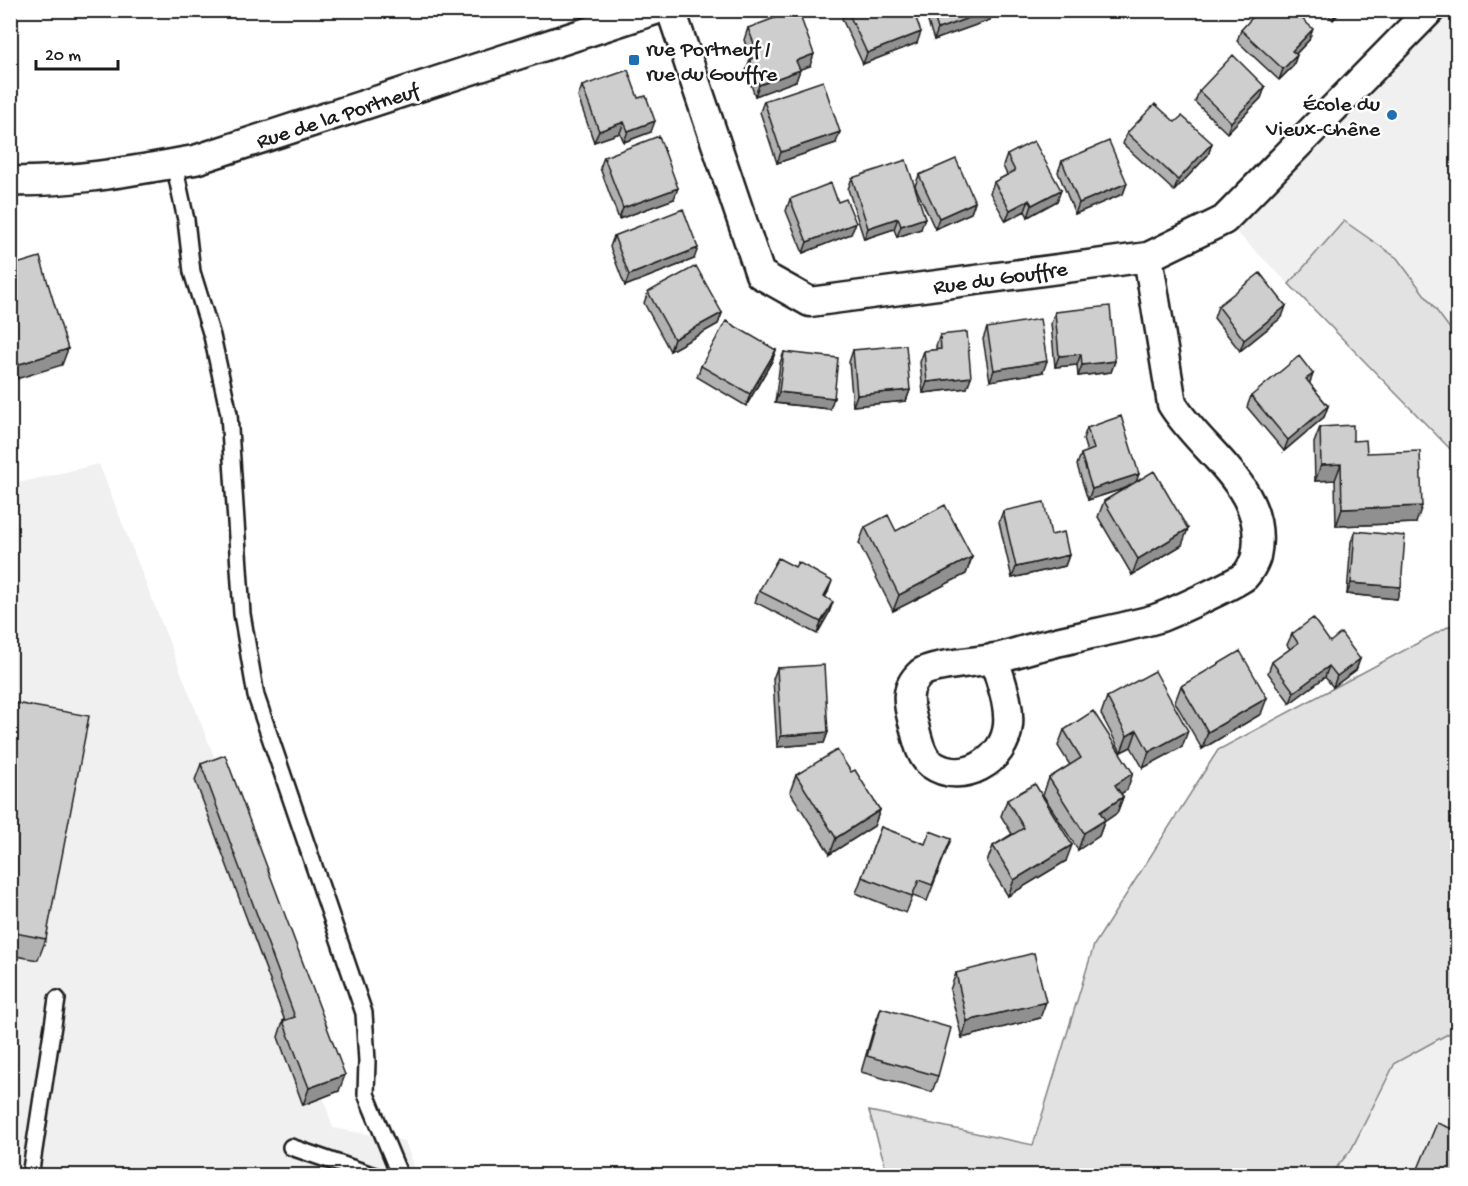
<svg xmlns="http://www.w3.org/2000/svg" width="1468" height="1186" font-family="'Gochi Hand',sans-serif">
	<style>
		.built { fill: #f0f0f0 }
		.green { fill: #e2e2e2; stroke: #7f7f7f; stroke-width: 1.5 }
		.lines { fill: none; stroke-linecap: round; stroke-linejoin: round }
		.lane-casing { stroke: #1c1c1c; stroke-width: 20 }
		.street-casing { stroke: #1c1c1c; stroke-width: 33 }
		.lane { stroke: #fff; stroke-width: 15 }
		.street { stroke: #fff; stroke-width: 28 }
		.wall { fill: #b1b1b1; stroke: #1c1c1c; stroke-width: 1.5 }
		.shaded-wall { fill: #909090; stroke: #1c1c1c; stroke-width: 1.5 }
		.building { fill: #cecece; stroke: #1c1c1c; stroke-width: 1.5 }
		.poi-dot { fill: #1f6fb2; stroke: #fff; stroke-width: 2 }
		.labels { text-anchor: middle; stroke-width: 5; stroke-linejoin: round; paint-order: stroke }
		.poi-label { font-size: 22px; fill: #1c1c1c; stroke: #fff; text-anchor: start }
		.street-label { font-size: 22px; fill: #1c1c1c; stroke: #fff }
	</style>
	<rect width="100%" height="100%" fill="#fff"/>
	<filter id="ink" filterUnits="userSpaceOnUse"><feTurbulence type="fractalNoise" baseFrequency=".0167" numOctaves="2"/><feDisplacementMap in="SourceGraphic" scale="12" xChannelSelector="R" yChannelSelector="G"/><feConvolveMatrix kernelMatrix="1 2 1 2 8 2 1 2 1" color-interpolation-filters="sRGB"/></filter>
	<g filter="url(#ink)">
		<!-- built -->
		<path class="built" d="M1430,11h27v327l-60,-80 -53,-36 -55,62 -65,-64z
			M99,464l120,305 114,359 72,13 12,34h-406l-1,-690z
			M1457,1029v146l-127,1 21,-26 44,-87z"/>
		<!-- green -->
		<path class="green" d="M1344,221l53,37 60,80v118l-168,-172z
			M1457,622v407l-62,34 -44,87 -21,25h-442l-19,-64 164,34 61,-200 124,-195z"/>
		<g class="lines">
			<!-- lane casing -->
			<g class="lane-casing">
				<path id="lane" d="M174,164l12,56 6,52 20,64 17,78 13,200 14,82 108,317 3,48 -1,33 34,82
					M291,1147l84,29
					M30,1176l27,-177"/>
			</g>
			<!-- street casing -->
			<g class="street-casing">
				<path id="street" d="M671,10l89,264 50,28 338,-45 76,-37 206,-210
					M10,181c62,2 125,-11 185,-21l460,-150
					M994,658c6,22 16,45 14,67 -3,36 -46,61 -77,39 -12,-9 -14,-29 -18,-42 -5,-18 -9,-34 8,-49 10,-8 55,-11 71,-14 19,-4 37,-11 57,-15 35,-9 71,-15 106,-25 13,-4 80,-35 90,-43 4,-4 10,-15 11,-20 14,-67 -54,-103 -84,-152l-24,-147"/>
			</g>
			<!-- lane -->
			<use href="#lane" class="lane"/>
			<!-- street -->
			<use href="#street" class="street"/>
		</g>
		<!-- wall -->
		<path class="wall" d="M845,10h68l4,33 -54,21 -21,-45z
			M924,10h69l-3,10 -56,20z
			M1323,10h19l-9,10z
			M748,28l62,38 -10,3 -4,12 -41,15 -9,-25 4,-12h1l-7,-19z
			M1241,30l68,10 -13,14 1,1 -4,11 -14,14 -42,-39z
			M582,86l69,46 -27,10 -4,-9 -26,9 -16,-45z
			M1265,87l-4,11 -34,35 -32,-31 4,-11z
			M764,101l72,42 -59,20 -17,-51z
			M1175,122l37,21 -4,12 -34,36 -51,-47 4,-11z
			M1007,155l54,35 -4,11 -29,16 -3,-6 -19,10 -16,-28 4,-11 13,-7 -4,-9z
			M604,157l70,42 -55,20 -19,-51z
			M1062,161l65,22 -4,11 -48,20 -17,-42z
			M919,175l56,27 -4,11 -36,16 -20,-43z
			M852,178l69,51 -24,8 -3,-8 -30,10 -16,-50z
			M790,199l61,35 -48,19 -17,-42z
			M614,236l80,23 -69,27 -15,-39z
			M648,292l74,21 -4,11 -48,27 -26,-48z
			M1218,306l64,11 -42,34 -26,-33z
			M1055,312l60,49 -4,11 -33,4 -1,-11 -22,2 -4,-44z
			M987,328l56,44 -53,9 -7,-42z
			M940,335l27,53 -44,5 -3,-31 4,-11 12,-1v-4z
			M776,350l-4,11 -26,45 -49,-29 4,-11z
			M853,350l57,40 -4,11 -53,5 -4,-44z
			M784,352l46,57 -55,-6 5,-40z
			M1313,374l-4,9 19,23 -4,11 -40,34 -37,-44 4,-11z
			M1320,427l33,14 14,12 49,70 -80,3 -1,-46 -20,1 -1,-38z
			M1087,428l49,54 46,63 -50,30 -34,-58 6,-16 22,-13 -38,12 -11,-35 4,-11 6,-2 -4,-13z
			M1003,511l48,24 18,20 -4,11 -53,12 -13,-56z
			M865,527l31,4 76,26 -6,17 -73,37 -34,-68z
			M1355,531l46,56 -4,12 -50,-5 4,-52z
			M759,591l69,1 -3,5 4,16 -12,21 -62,-32z
			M1292,634l38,8 30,17 -4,11 -23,17 -8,-10 -35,26 -22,-30 4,-11 18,-13 -3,-4z
			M777,668l51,64 -4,11 -47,4 -4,-68z
			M1181,686l80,28 -59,35 -27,-47z
			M1107,697l75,50 -39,21 -12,-21 -10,5 -20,-38z
			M10,702l36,237 -8,21 -28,-5z
			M1064,730l63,60 -6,3 2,4 -6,16 -13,9 -5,14 -21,14 -35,-55 6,-17 21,-13 -12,-19z
			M201,764l138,327 -36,14 -25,-68 5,-16h2l-90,-241z
			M851,772l29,38 -6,16 -44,28 -40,-62 6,-17z
			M1007,800l59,61 -58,35 -21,-34 6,-16 19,-12 -11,-18z
			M881,827l44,17 26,-5 -24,62 -14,-5 -7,17 -50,-20z
			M956,973l84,45 -78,20 -12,-48z
			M881,1008l57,68 -6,16 -71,-20 14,-48z"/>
		<!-- shaded-wall -->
		<path class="shaded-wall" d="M990,10h3l-3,10 -56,20 4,-11z
			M1336,10h6l-9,10z
			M1313,29l-4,11 -21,22 4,-11z
			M921,32l-4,11 -54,21 4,-11z
			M814,54l-4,12 -18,6 4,-11z
			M1297,55l-4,11 -14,14 4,-11z
			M800,70l-4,11 -41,15 4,-11z
			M1265,87l-4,11 -34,35 4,-11z
			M655,121l-4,11 -27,10 4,-11z
			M624,122l-4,11 -26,9 5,-11z
			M840,132l-4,11 -59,20 4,-11z
			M1212,143l-4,12 -34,36 4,-11z
			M1127,183l-4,11 -48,20 4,-11z
			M678,188l-4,11 -55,20 4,-11z
			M1061,190l-4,11 -29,16 4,-12z
			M1029,200l-4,11 -19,10 4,-11z
			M975,202l-4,11 -36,16 4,-11z
			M898,218l-4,11 -30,10 4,-11z
			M925,218l-4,11 -24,8 4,-11z
			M856,223l-5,11 -48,19 4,-11z
			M698,248l-4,11 -69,27 4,-11z
			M1286,306l-4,11 -42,34 4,-11z
			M722,313l-4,11 -48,27 4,-12z
			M68,349l-6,16 -52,16v-14z
			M776,350l-4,11 -26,45 4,-12z
			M1081,354l-4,11 -22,2 4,-11z
			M1047,361l-4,11 -53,9 4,-11z
			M1115,361l-4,11 -33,4 4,-11z
			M1313,374l-4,11 -3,-6z
			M971,377l-4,11 -44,5 4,-11z
			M910,390l-4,11 -53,5 4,-11z
			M779,392l55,6 -4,11 -55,-6z
			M1328,406l-4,11 -40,34 4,-11z
			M1341,464l-6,16 -20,1 6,-16z
			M1139,474l-4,11 -47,15 4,-11z
			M1422,506l-6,17 -80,3 6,-17z
			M1188,529l-6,16 -50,30 6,-16z
			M1069,555l-4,11 -53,12 4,-11z
			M972,557l-6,17 -73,37 6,-16z
			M832,581l-4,11 -9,15 5,-11z
			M1351,583l50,4 -4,12 -50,-5z
			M833,602l-4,11 -12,21 4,-12z
			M1360,659l-4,11 -23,17 4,-11z
			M1329,666l-4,11 -35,26 4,-11z
			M1267,698l-6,16 -59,35 6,-17z
			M1137,730l-6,17 -10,5 6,-16z
			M1188,731l-6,16 -39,21 6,-16z
			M828,732l-4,11 -47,4 4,-11z
			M1133,773l-6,17 -18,11 6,-16z
			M1123,797l-6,16 -13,9 -5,14 -21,14 6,-17 16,-21z
			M880,810l-6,16 -44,28 6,-16z
			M1072,845l-6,16 -58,35 6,-16z
			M1046,1002l-6,16 -78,20 5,-17z
			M345,1075l-6,16 -36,14 6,-17z"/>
		<!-- building -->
		<path class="building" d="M796,10h2l16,44 -18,7 4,9 -41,15 -9,-26 9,-2 -11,-29z
			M847,10h66l8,22 -54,21z
			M932,10h58l-52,19z
			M1259,10h34l20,19 -21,22 5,4 -14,14 -42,-39z
			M1233,55l32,32 -34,35 -32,-31z
			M628,70l10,28 8,-2 9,25 -27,10 -4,-9 -25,9 -17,-45z
			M823,81l17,51 -59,20 -17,-51z
			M1155,104l20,18 7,-6 30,27 -34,37 -51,-47z
			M659,136l19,52 -55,20 -19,-51z
			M1034,141l27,49 -29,15 -3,-5 -19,10 -16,-28 21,-11 -8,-16z
			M1109,141l18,42 -48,20 -17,-42z
			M956,159l19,43 -36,16 -20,-43z
			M906,160l19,58 -24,8 -3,-8 -30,10 -16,-50z
			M831,183l7,19 8,-3 10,24 -49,19 -17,-43z
			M683,209l15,39 -69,27 -15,-39z
			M40,257l28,92 -58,18v-101z
			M696,266l26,47 -48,26 -26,-47z
			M1260,273l26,33 -42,34 -26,-34z
			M1110,306l5,55 -33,4 -1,-11 -22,2 -4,-44z
			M1040,319l7,42 -53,9 -7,-42z
			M726,321l50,29 -26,44 -49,-28z
			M967,332l4,45 -44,5 -3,-31 17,-2 -1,-14z
			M906,345l4,45 -53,5 -4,-45z
			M784,352l54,6 -4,40 -55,-6z
			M1299,356l14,18 -7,5 22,27 -40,34 -37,-44z
			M1121,416l18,58 -47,15 -11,-35 13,-5 -7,-21z
			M1353,425v16l13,-1 1,13 53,-2 2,55 -80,3 -1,-45 -20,1 -1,-38z
			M1154,471l34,58 -50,30 -34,-58z
			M1044,502l7,33 13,-3 5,23 -53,12 -13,-56z
			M945,505l27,52 -73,38 -34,-68 23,-12 8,16z
			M1355,531l50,5 -4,51 -50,-4z
			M778,558l17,9 3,-5 34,19 -8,15 9,6 -12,20 -62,-31z
			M1313,618l17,24 11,-9 19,26 -23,17 -8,-10 -35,26 -22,-30 26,-19 -6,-9z
			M1240,651l27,47 -59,34 -27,-46z
			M824,665l4,67 -47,4 -4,-68z
			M1155,671l33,60 -39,21 -12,-22 -10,6 -20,-39z
			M10,702l79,14 -43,223 -36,-7z
			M1093,711l40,62 -18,12 8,12 -23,15 5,8 -21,13 -35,-55 32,-20 -17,-28z
			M837,750l14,22 4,-2 25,40 -44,28 -40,-63z
			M225,755l120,320 -36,13 -26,-67 12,-4 -94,-253z
			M1035,784l37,61 -58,35 -21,-34 31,-18 -17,-28z
			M881,827l44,17 5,-13 21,8 -19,46 -13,-5 -7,16 -50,-19z
			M1034,953l12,49 -79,19 -11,-48z
			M881,1008l70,20 -13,48 -71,-20z
			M10,1074l4,1 -4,17z
			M1437,1123l21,8v45h-43z"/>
	</g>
	<!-- markers -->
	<g class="poi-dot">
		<rect x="628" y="54" width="12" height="12" rx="3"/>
		<circle cx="1392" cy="115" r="6"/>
	</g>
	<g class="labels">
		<!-- poi labels -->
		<g class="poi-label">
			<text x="646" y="55">rue Portneuf /<tspan x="646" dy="25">rue du Gouffre</tspan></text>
			<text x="1380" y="110" text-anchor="end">École du<tspan x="1380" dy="25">Vieux-Chêne</tspan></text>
		</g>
		<!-- street labels -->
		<g class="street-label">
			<text transform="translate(337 114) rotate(-18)" y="8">Rue de la Portneuf</text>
			<text transform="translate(1000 276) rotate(-8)" y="8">Rue du Gouffre</text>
		</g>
	</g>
	<!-- margin -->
	<rect width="1468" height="1186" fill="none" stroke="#fff" stroke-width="36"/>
	<rect x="18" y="18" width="1432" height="1150" fill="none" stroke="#1c1c1c" stroke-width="2" filter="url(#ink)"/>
	<!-- scale -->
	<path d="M36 60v9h82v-9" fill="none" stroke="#1c1c1c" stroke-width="3"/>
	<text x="45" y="60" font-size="18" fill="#1c1c1c" stroke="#ffffff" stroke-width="4.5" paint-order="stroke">20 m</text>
</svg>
